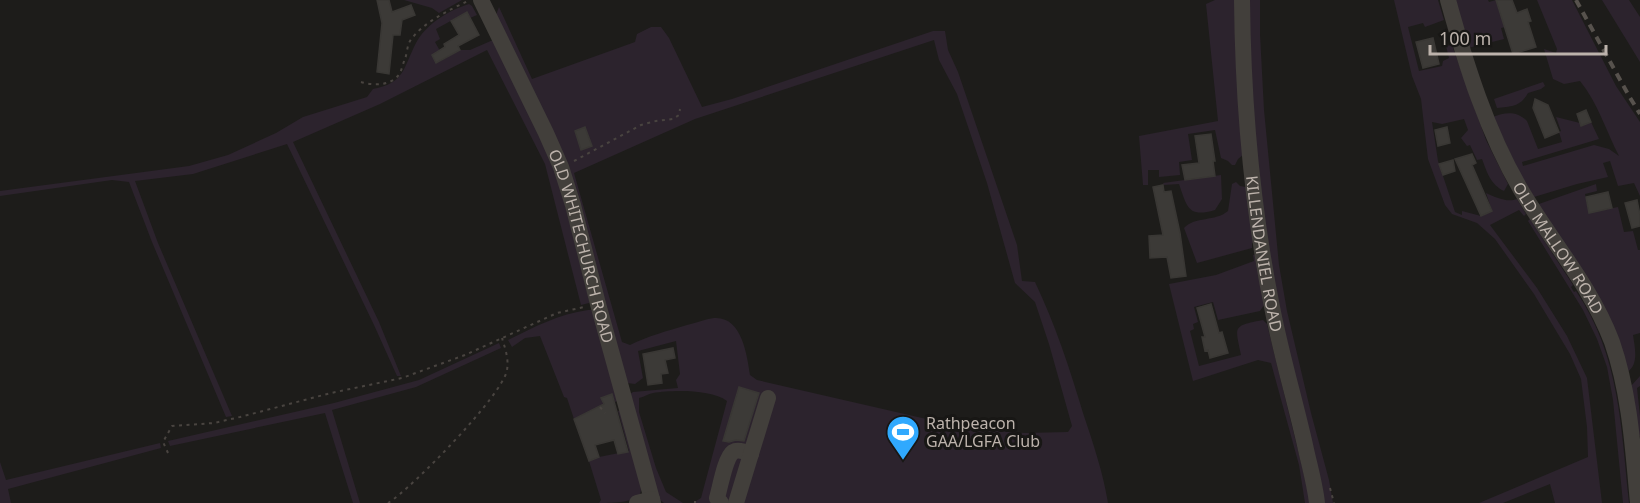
<svg xmlns="http://www.w3.org/2000/svg" width="1640" height="503" font-family="'Noto Sans',sans-serif">
	<style>
		.green { fill: #2c232d; fill-rule: evenodd }
		.building { fill: #3c3a37; stroke: #393734; stroke-width: 1.5 }
		.lines { fill: none; stroke-linecap: round; stroke-linejoin: round }
		.path { stroke: #494440; stroke-width: 2; stroke-dasharray: 3 4.5; stroke-linecap: butt }
		.minor { stroke: #423f3b; stroke-width: 16 }
		.rail { stroke: #57524d; stroke-width: 4; stroke-dasharray: 8 6; stroke-linecap: butt }
		.labels { text-anchor: middle; stroke-width: 6; stroke-linejoin: round; paint-order: stroke }
		.street-label { font-size: 16px; fill: #bdb3ac; stroke: #181715 }
		.poi-label { font-size: 16px; fill: #bdb3ac; stroke: #181715; text-anchor: start }
	</style>
	<rect width="100%" height="100%" fill="#1d1c1a"/>
	<!-- green -->
	<path class="green" d="M404,0h58l-23,13 -7,-5z
		M1215,0h21l7,155 -5,4 -3,6h-3l-4,-4 -7,-3 -6,-28 -27,4 4,26 -13,2 1,13 -21,2v-7h-11v15h-5l-4,-49 79,-15 -12,-117z
		M1248,0h12v34l4,76 15,155 8,46 24,102 18,67 4,23h-11l-38,-161 -29,-169z
		M1394,0h44l6,20 -19,7 -2,-4 -15,4 11,44 23,-5 1,-5 6,-3 -3,-12 6,-1 34,95 22,44 -4,7c-14,-7 -17,-19 -22,-32l-5,1 -7,-15 -3,1 -6,-8 7,-8 -4,-11 -22,5 -10,-2 6,39 17,51 7,3v-4l19,5 11,-5 -6,-18c9,4 21,10 31,6l9,15 -2,2 -5,-6 -29,15 47,63 30,48 20,42 15,125h-47l-5,-19 -47,19h-24l109,-46 -1,-30 -6,-48 -11,-25 -36,-60 -39,-55 -18,-16 -25,-9 -7,-9 -17,-46 -7,-60 -9,-23z
		M1454,0h34l1,2 7,-2 4,14 6,-1 4,13 -9,2 3,11 -36,9z
		M1537,0h35l44,86 24,36v74l-6,-13 -16,3 -8,-25 -7,2 5,14 -31,7 -43,13 -15,-25 -26,-55c12,-5 24,-6 34,4l11,28 24,-7 -3,-10 2,-1 -5,-14 24,6 1,3 10,-4 8,17 -77,23 1,4 71,-21 15,4 10,7c-13,-25 -21,-53 -39,-75l-16,3 -11,-5 -9,-30 12,4 1,-4z
		M1602,0h27l11,17v45z
		M469,4l3,2 5,9 -7,3 -3,-6 -31,17 4,10 -5,3 5,9 -8,4 5,8 23,-13h10l23,-10 63,129 33,131v3l-8,2 -36,-141 -58,-114 -107,54 -87,38 86,180 22,54h-4l-23,-51 -87,-181 -94,30 -58,7 23,62 74,173 -6,1 -74,-175 -23,-60 -17,-2 -112,16v-5l189,-25 39,-11 48,-22 27,-16 64,-20 6,-8c32,-6 30,-21 43,-46 9,-18 33,-33 53,-39z
		M499,7l33,72 103,-37 2,-8 14,-7h10l8,11 33,69 30,-8 201,-68h12l3,19 10,22 59,173 5,36 13,1c20,42 35,87 48,131 10,30 20,59 25,90h-415l8,-5 26,-97c-16,-12 -55,-11 -74,-8 -5,1 -9,4 -14,5v14l17,56 10,24 17,11h-19l-5,-4 -29,-105 3,-2 45,-4 -2,-8 4,-6 -4,-33 -38,10 5,27 -8,6 -8,-1 -44,-162 -87,-206zM934,40l5,20 18,34 30,89 28,100 20,19 14,42 23,82 -4,6 -43,1 -55,-4 -213,-49 -7,-5c-3,-20 -8,-59 -36,-57 -9,1 -18,5 -27,7 -20,6 -39,11 -57,20l-8,-3 -48,-169 121,-54z
		M1543,82l2,4 -4,3 -13,4c-8,14 -16,13 -31,15l-3,-9z
		M1221,175l1,24 -7,11c-27,8 -28,-3 -36,-26l-15,1 -1,-2z
		M1236,182l4,4 6,1 8,55 -2,1v5l-55,15 -13,-35c11,-12 31,-6 44,-17l4,-27z
		M1596,184l1,7 -12,3 4,19 29,-6 6,25 9,-1 5,19h2v83l-7,2c2,13 6,30 -6,37l-91,-167z
		M1530,219l43,66 -2,2 3,5 2,-1c44,65 45,137 53,212h-6l-10,-103 -6,-33 -10,-28 -14,-29 -55,-89z
		M1257,254l7,51 -4,6 -42,9 -5,-18 -19,5 4,15 -5,2 1,5 -4,2 9,35 42,-11c-6,-29 -9,-29 22,-35l4,4 44,179h-6l-6,-38 -28,-102 -13,-3 -65,21 -24,-97 47,-9 38,-14 -1,-6z
		M588,310h3l4,5 24,85 -4,2 -4,-8 -9,4 2,8 -8,2 -22,11 -7,-21 -3,-1 -24,-61 -15,2 -13,9 -4,-7c26,-13 51,-26 80,-30z
		M499,343l2,5 -85,39 -84,23 28,93h-7l-28,-90 -155,33 -2,-5 166,-38 85,-23z
		M1640,376v10l-3,2 3,28v20h-2l-7,-50z
		M621,410l19,70c0,4 2,10 0,14 -5,9 -31,9 -41,9l2,-3 -12,-39 10,-4 30,-6 -11,-40z
		M160,443l1,5 -153,41 3,14h-11v-41l6,18z"/>
	<!-- building -->
	<path class="building" d="M377,0h12l3,12 19,-7 4,10 -13,5 -2,15h-7l-4,39 -12,-2 5,-49z
		M1496,0h16l5,13 10,-4 4,12 -3,1 8,25 -23,7z
		M467,12l12,23 -21,11 2,4 -24,13 -4,-8 13,-8 -1,-3 15,-9 -8,-14z
		M1433,38l6,26 -16,4 -7,-26z
		M1535,99l13,6 11,27 -14,6 -12,-30z
		M1586,110l5,12 -10,4 -4,-12z
		M585,127l7,19 -11,4 -6,-19z
		M1447,127l3,16 -12,3 -3,-16z
		M1211,134l4,27h-2l2,15 -30,4 -3,-15 17,-2 -4,-27z
		M1472,154l4,9 -4,2 20,46 -11,5 -26,-57z
		M1453,160l2,11 -12,4 -4,-11z
		M1163,185l1,7 7,-1 9,42 6,43 -15,2 -4,-21 -17,1 -1,-22 14,-1 -10,-48z
		M1608,192l4,16 -23,5 -3,-16z
		M1637,200l3,15v11l-8,2 -7,-25z
		M1211,304l8,29 3,-1 6,21 -18,5 -2,-8 -3,1 -3,-14h3l-8,-29z
		M673,348l2,10 -10,2 3,13 -7,1 1,9 -14,2 -5,-31z
		M739,387l20,6 -15,48 -8,-1 -7,2 -6,-1z
		M612,394l16,58 -10,2 -4,-14 -19,5 4,12 -10,4 -15,-42 30,-15 -3,-6z"/>
	<g class="lines">
		<!-- path -->
		<path class="path" d="M361,82c13,4 31,4 39,-9 2,-4 3,-10 5,-14 2,-5 2,-13 5,-18 12,-18 39,-31 58,-40
			M574,161l67,-36 15,-4 17,-2 6,-4 1,-6
			M600,407l5,6
			M168,453l-5,-11 9,-16 42,-3 26,-6 91,-24 71,-15 63,-23 92,-42 27,-6
			M1330,488l4,15
			M695,501v2
			M388,503c23,-14 115,-108 119,-133 2,-11 -2,-22 -5,-32"/>
		<!-- minor -->
		<g class="minor">
			<path id="s1" d="M481,0l65,133 15,34 12,38 25,99 55,199"/>
			<path id="s2" d="M1242,0c1,105 10,209 31,312 9,45 22,89 32,133 4,19 10,39 12,58"/>
			<path id="s3" d="M1448,0c18,65 39,132 73,190 30,51 70,96 91,152 18,52 21,107 26,161"/>
			<path d="M637,503l15,-4"/>
			<path d="M721,503l-4,-5c3,-10 8,-40 16,-46 5,-3 13,0 18,2"/>
			<path d="M736,503l32,-105"/>
		</g>
		<!-- rail -->
		<path class="rail" d="M1576,0l53,96 11,18"/>
	</g>
	<!-- icons -->
	<defs>
		<g id="stadium-pin" transform="scale(1.725)"><path d="M0 17L-7.5 6A9.5 9.5 0 1 1 7.5 6Z" fill="#30a9fe" stroke="#181715"/><path d="M0-5a6.5 5 0 1 0 0 10a6.5 5 0 1 0 0-10ZM-3.5-1.8h7v3.6h-7Z" fill="#fff"/></g>
	</defs>
	<g fill-rule="evenodd">
		<use href="#stadium-pin" x="903" y="432"/>
	</g>
	<g class="labels">
		<!-- street labels -->
		<g class="street-label">
			<text dy="6" stroke="none"><textPath href="#s1" startOffset="267">OLD WHITECHURCH ROAD</textPath></text>
			<text dy="6" stroke="none"><textPath href="#s3" startOffset="273">OLD MALLOW ROAD</textPath></text>
			<text dy="6" stroke="none"><textPath href="#s2" startOffset="255">KILLENDANIEL ROAD</textPath></text>
		</g>
		<!-- poi labels -->
		<g class="poi-label">
			<text x="926" y="429">Rathpeacon<tspan x="926" dy="18">GAA/LGFA Club</tspan></text>
		</g>
	</g>
	<!-- scale -->
	<path d="M1430 45v9h176v-9" fill="none" stroke="#bdb3ac" stroke-width="3"/>
	<text x="1439" y="45" font-size="18" fill="#bdb3ac" stroke="#181715" stroke-width="4.5" paint-order="stroke">100 m</text>
</svg>
